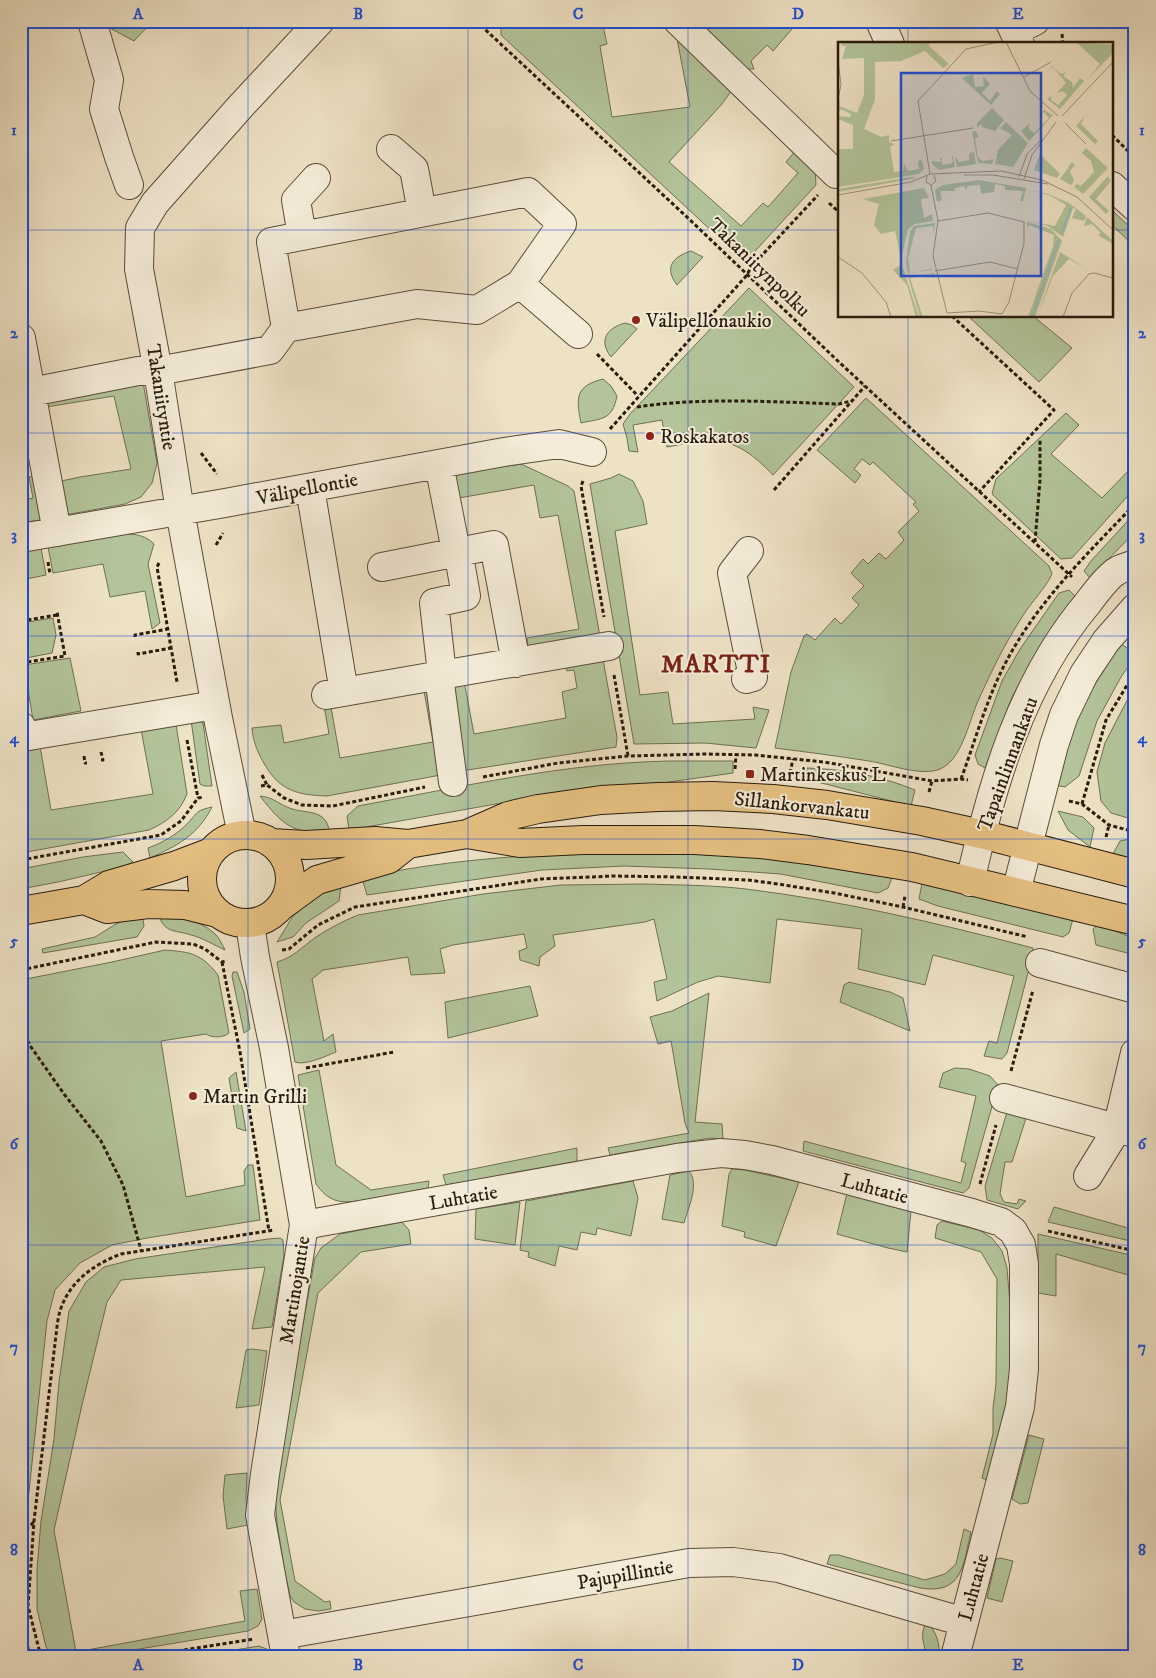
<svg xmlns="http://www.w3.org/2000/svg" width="1156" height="1678" font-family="'IM FELL DW Pica',serif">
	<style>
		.green { fill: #b3c49a; stroke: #6e7053 }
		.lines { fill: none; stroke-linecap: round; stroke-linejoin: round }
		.minor-casing { stroke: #5a4d3a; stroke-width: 30 }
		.major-casing { stroke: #281b0c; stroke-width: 30 }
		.path { stroke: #281b0c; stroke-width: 3; stroke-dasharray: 4 2.5; stroke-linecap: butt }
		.minor { stroke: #f4ecd9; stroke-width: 28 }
		.major { stroke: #e7c182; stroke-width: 28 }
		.grid { fill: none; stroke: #1d4ed8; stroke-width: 1; stroke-opacity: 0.55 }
		.poi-dot { fill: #8f2418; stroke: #f4ecd9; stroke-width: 2 }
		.labels { text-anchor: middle; stroke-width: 4; stroke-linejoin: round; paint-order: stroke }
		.street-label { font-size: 20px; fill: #281b0c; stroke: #f4ecd9 }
		.poi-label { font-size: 20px; fill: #281b0c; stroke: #f4ecd9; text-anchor: start }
		.district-label { font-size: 25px; font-weight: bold; letter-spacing: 1px; fill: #7a1f14; stroke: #f4ecd9 }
		.inset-river { fill: none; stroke: #99bdb7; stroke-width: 2.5 }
		.inset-road { fill: none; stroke: #9f927b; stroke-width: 1 }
		.view { fill: #1d4ed8; fill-opacity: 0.15; stroke: #1d4ed8; stroke-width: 2.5 }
		.inset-edge { fill: none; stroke: #281b0c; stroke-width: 2.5 }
		.neatline { fill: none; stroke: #1d4ed8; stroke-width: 2 }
		.grid-label { font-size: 16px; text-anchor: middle; font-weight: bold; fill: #1d4ed8 }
	</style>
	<rect width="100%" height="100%" fill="#eee2c5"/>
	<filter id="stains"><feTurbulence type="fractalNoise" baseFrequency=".004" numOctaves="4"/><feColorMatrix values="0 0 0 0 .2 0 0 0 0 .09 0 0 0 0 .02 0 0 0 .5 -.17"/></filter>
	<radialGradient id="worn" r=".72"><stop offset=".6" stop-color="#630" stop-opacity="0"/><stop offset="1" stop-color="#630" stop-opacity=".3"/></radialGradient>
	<!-- green -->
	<path class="green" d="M105,21h48l-19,20 -28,-15z
		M508,21h94l5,23 -7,2 12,71 78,-10 -14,-74 58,54 -12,17 -53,58 72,64 22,-23 5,4 30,-34 -12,-11 11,-13 18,17 1,19 -71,77 -244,-227v-10z
		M692,21h107l-26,30 -6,-6 -16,16 3,8h-14z
		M1112,210l23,22v15l-23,-22z
		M691,251l12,6 -26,28c-13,-17 -5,-28 14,-34z
		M749,288l105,99 -81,88c-17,-18 -37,-35 -64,-35 -13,0 -29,5 -42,7l-5,-27 -29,5 5,27 -9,-1 -2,-13 -4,-14 7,-10z
		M968,316h65l39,32 -33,34z
		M625,323l7,2 5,4 -26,28c-13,-17 -4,-29 14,-34z
		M603,379l8,7 6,10c-5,25 -15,22 -36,27 -5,-25 -6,-37 22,-44z
		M143,382l14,81 -5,20 -11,14 -16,7 -60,11 -13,-32 28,-6 51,-8 -17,-73 -74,12 2,-12z
		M866,398l183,168 3,8c-7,15 -19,26 -28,40 -19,29 -32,56 -46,87 -9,20 -16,59 -38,68 -18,8 -52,-5 -71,-8 -31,-5 -63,-9 -94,-13l16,-76 13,-36 3,-2 8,6 20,-22 6,6 18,-19 -7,-7 12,-12 -13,-13 12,-14 5,5 11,-11 7,6 18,-19 -6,-8 21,-21 -6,-7 3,-2 -43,-40 -3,3 -8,-6 -8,10 7,6 -6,8 -38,-33z
		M1066,413l13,12 -28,29 51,44 33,-34v24l-63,70 -11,1 -69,-65 4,-15z
		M521,464l47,22 6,5 27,151 -72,12 -2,-16 52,-9 -21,-114 -18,3 -6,-33 -81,14 -5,-24z
		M619,474l14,7 10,20 4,23 -32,7 25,164 28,-3 5,32 82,-5 -2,-12 16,3 -13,38 -51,-5 -71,1 -44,-260 21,-6z
		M33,476l13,43 -25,4v-22l12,-3 -4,-21z
		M1135,513v19l-45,46 -6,-7 7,-10z
		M126,534c11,0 20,2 28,10l-6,20 12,59 -8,6 -7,-38 -35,6 -7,-33 -50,9 -5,-26z
		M41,548l5,27 -25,5v-28z
		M1069,590l6,6 -37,53 -26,48 -27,71 -7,-4 -3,-9 27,-74 18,-32 39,-56z
		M53,618l3,17 -4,18 -31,6v-36z
		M1121,644l11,7 1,9 -12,17 -24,44 -18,55 -14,11 -10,-2 15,-58 20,-35z
		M602,654l15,83 -1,10 -155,24 -14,-89 16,-7 11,59 92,-16 -4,-26 15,-4 -3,-18 -7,1 -4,-11z
		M70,658l11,53 -48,9 -9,-55z
		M433,683l13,91 -119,22c-29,-1 -47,-5 -62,-31 -7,-12 -12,-23 -13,-37l29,-3 3,18 45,-9 -6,-34 8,7 9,51 93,-16 -9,-51z
		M1135,685v135l-24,-7 -10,-12 -4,-29 8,-29z
		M175,718l12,76c-7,18 -20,28 -38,36l-128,23v-107h19l11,64 102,-16 -12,-65z
		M191,720h7l5,3 9,63h-8l-4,-2z
		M669,761h64v12l-71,10 -73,7 -93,14 -147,26 -2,-14 11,-10c103,-19 206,-43 311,-45z
		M807,768c37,1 74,8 108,22l-4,16 -105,-27z
		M260,796c13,1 20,9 32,13 10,3 22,2 30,8 6,5 7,11 8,18 -38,-3 -47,-9 -70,-39z
		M212,807c-14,28 -35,39 -62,51l-2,-10c14,-5 28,-13 38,-23 12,-12 8,-14 26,-18z
		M1058,811l25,6 11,11 -4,19 -22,-17z
		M1135,838v22l-22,-6 7,-13z
		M600,851l158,3 134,24 -4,10 -10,5 -97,-19 -72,-5 -85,-3 -82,4 -175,25 -5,-17c78,-18 158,-22 238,-27z
		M123,852l10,10 -6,4 -69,16 -37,7v-20l62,-12z
		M922,883l151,36 -4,14 -6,4 -125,-31 -19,-7z
		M643,884c34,1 69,1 103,5 98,12 191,34 287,59v6l-26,99 -5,6 -18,-3 5,-15 8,2 17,-67 -81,-21 -8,30 -67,-16 4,-40 -85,-10 -7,64 -52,-7 -20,6 -41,19 -3,-19 13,-3 -13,-60 -9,3 -92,13 2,11 -15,11 -1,9 -19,-6 -1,-9 8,-3 -3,-14 -71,11 -13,4 5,24 -34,2 -3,-18 -85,13 -11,9 12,62 9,-7 3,18c-10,4 -31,14 -41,10l-18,-100c17,-5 25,-15 39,-25 14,-9 27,-16 42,-22l125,-21 78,-9z
		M341,886l-2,15 -33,22 -13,14 -16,5 16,-26 23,-20z
		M142,913l2,13 -7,11 -94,16 -1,-4 53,-12 21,-13z
		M159,916c18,0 41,4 55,17 5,4 8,11 11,17 -11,-5 -22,-12 -34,-15 -14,-5 -26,-1 -32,-19z
		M1098,924l37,15v16l-39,-10 -3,-16z
		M165,950c25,2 36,3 53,25l11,58c-6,5 -17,5 -23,1l-45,7 25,156 59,-12 -1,-14 4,-6h5l7,55 -113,18 -35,7 -32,18 -25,27 -8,31 -19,180 -7,12v-533l91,-18z
		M233,972h4l7,20 6,37 -6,4 -12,-57z
		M849,982l41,10 13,6 7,33 -70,-29 4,-17z
		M530,986l8,30 -90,22 -3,-36z
		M709,993l-14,129 27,2 1,15 -13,-1 -12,2 -88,15 -2,-7 81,-15 -4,-10 -14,-82 -13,3 -8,-27 22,-6z
		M955,1068l14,1 21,7 8,9 -29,103 -6,5 -160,-42 1,-10 157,42 5,-20 -5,-2 15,-65 -37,-9 4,-14z
		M319,1070l17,95 35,25 58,-9 -1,7c-22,4 -70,17 -90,13 -11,-3 -16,-9 -22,-17l-18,-109z
		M236,1072l10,59 -9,-3 -8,-50z
		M1007,1112l20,3 -15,47h-7l-5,32 4,8 13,2 2,-5 7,2 -8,8 -31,-9 -2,-14z
		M577,1148v15l-131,22 -3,-10z
		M732,1169l13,1 54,12 -23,64 -32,-9 1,-5 -23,-6 7,-52z
		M689,1171c11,13 -1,37 -5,52l-22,-4 8,-44z
		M633,1181l5,17 -7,38 -34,-8 -1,7 -15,-3 -4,18 -18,-4 -4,20 -27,-9 1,-5 -9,-2 6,-49z
		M847,1193l64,18 -4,41 -19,-4 -51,-14z
		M520,1202l-5,43 -40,-6 1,-30z
		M1054,1207l81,23v12l-87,-20z
		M942,1221l37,9 13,8 10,13 5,17 3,36v67l-4,35 -19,74 -5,-2 11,-44v-26l3,-24 1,-105 -16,-27 -46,-14 2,-13z
		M402,1222l7,8 2,14 -50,8 -43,41 -38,207 15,81 30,21 5,-1 1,8 -13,2 -13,-2 -11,-7 -4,-6 -5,-23 -8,-50 -2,-29 11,-77 29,-159 6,-10 19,-14z
		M1038,1234l97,22v21l-79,-23v42l-18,-3z
		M280,1238l3,2 1,15 -12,72 -20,2 13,-62 -144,13 -14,22 -25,103 -28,125 22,122 169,-31 -5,-30 17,-2 5,30 -4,7 -10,5 -157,26 -38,-1 -7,-9 -9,-38v-40l4,-48 13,-82 5,-57 10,-71 17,-29 18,-15 31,-8 133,-20z
		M252,1349l15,2 -8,54 -23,3 10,-58z
		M1029,1435l15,4 -16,64 -8,1 -8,-5z
		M247,1473l-1,26 2,26 -21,4 -4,-33 2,-21z
		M964,1529l7,3c-8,33 -8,63 -51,56l-93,-24 3,-9h9l86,25 20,-6 11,-10z
		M1000,1558l13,3 -11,41 -15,-4 9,-39z
		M927,1622c10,11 13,21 12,35h-12c-3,-12 -8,-25 0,-35z
		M21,1627l12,30h-12z
		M259,1646l10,4 1,7h-78z"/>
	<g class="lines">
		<!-- minor casing -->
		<g class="minor-casing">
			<path id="minor" d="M92,21l17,59 -5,29 15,48 10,28
				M678,21l158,153
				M880,21l10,23
				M1009,21l11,23
				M1014,31l21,-10
				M391,149l23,20 8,43
				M1112,186l23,21
				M528,192l34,32 -42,60 -43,26 -60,-6 -131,24 -15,-86z
				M302,236l-6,-36 20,-22
				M520,284l58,50
				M21,338l36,194
				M21,394l117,-23h20l112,-21 16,-22
				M439,464l16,82 4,10 7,40 -32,7 7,62 -2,11 14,106
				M310,488l34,204
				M21,538l204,-35 279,-51 55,-8 33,8
				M382,567l112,-22 22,118
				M746,679l7,-2 -21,-104 17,-22
				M326,695l283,-49
				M21,726l2,11 192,-32
				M242,835l-24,-117 -38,-207 -22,-140 -19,-102 1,-41 15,-25 85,-96 80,-86
				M970,882c22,-98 51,-199 117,-278 6,-8 22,-29 30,-33 5,-3 12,-5 18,-7
				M1016,892l38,-147 10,-30 20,-41 22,-33 29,-33
				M250,924l5,33 19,91 30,177 -39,249 -5,41 26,142
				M1040,963l95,26
				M1004,1098l131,35
				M1088,1176l29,-47 18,-76
				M304,1225l373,-67 44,-5 24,2 27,5 200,53 29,9 12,9 8,14 3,19v105l-4,38 -65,250
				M282,1635l407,-72 44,-1 46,6 185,54"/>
		</g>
		<!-- major casing -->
		<g class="major-casing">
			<path id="major" d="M467,834l53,9 63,-3h111l66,4 48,6 104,17 223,54
				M202 879a44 44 0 1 1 88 0a44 44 0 1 1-88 0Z
				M271,843l35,2 69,-4 33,3 59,-10 41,-18 30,-7 63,-9 57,-3 55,-1 60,3 54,6 95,16 59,13 154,40
				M84,900l23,9 41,-5 37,1 32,8
				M280,907l37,-27 72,-21 19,-15
				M21,911l63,-11 25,-15 65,-19 37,-14"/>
		</g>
		<!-- path -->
		<path class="path" d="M476,21l213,198 151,144 232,214
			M1062,34l1,10
			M1112,135l23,23
			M829,203l11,10
			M952,316l102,94 -75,82
			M597,354l41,42
			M637,407c67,-10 135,-5 202,-3l12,-3
			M610,429l137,-154 4,-8 67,-72
			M201,453l16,21
			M583,481l-2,5 23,131
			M774,490l91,-104
			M1035,542l5,-62v-41
			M216,545l7,-12
			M48,562l2,12
			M159,563l-2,4 20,115
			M21,621l36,-6
			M135,637v-2l33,-6
			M138,652v2l33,-6
			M21,663l44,-7 -8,-44
			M614,675l14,81
			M187,740l11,58
			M84,756l1,7h2
			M101,760h2l-2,-8
			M735,769l1,-15
			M790,773l3,-14
			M262,775l5,10
			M483,777l75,-14 70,-7 78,-2 49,1 69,7 108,19 29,-2 7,1
			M961,779c13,-35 23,-71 39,-105 31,-66 85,-118 135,-170
			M261,786l6,-1 17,13 18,7 31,1 92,-19
			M929,792l3,-11
			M1069,801l13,3 27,21 26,7
			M1082,804l24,-84 29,-48
			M1106,837l3,-12
			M21,860l140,-25 20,-14 17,-23 6,-1
			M903,907l2,-11
			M282,950l7,-1 29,-24 37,-18 186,-28 73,-3 63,1 71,3 30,4 56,9 69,14 125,30
			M222,962l18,90 29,179
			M21,970l135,-28 37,2 12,5 17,13 5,-1
			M21,1029l10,18 33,47 37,47 22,44 18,65
			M306,1068l88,-16
			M1011,1071l22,-81
			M980,1184l16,-59
			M1048,1231l87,20
			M21,1534l13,-12
			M21,1603l7,3
			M41,1657l-13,-51 6,-85 22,-186c1,-9 2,-19 5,-27 10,-28 34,-44 60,-54l153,-24
			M139,1657l115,-18"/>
		<!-- minor -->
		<use href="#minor" class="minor"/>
		<!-- major -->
		<use href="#major" class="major"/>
	</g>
	<!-- grid -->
	<path class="grid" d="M248,21v1636M468,21v1636M688,21v1636M908,21v23M21,230h819M1112,230h23M908,316v1341M21,433h1114M21,636h1114M21,839h1114M21,1042h1114M21,1245h1114M21,1448h1114"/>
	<!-- markers -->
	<g class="poi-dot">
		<circle cx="636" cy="320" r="5"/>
		<circle cx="650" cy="436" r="5"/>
		<rect x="745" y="769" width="10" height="10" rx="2.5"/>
		<circle cx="193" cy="1096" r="5"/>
	</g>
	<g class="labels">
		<!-- street labels -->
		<g class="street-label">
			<text transform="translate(760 267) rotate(44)" y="7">Takaniitynpolku</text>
			<text transform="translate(162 397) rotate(81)" y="7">Takaniityntie</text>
			<text transform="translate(307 488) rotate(-11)" y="7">Välipellontie</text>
			<text transform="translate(1007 764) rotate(-70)" y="7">Tapainlinnankatu</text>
			<text transform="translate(802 805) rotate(6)" y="7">Sillankorvankatu</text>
			<text transform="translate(875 1188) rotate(15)" y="7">Luhtatie</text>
			<text transform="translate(463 1197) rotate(-10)" y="7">Luhtatie</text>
			<text transform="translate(294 1290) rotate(-81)" y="7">Martinojantie</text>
			<text transform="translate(625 1574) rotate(-10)" y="7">Pajupillintie</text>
			<text transform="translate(973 1587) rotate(-75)" y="7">Luhtatie</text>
		</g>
		<!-- poi labels -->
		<g class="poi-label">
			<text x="646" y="327">Välipellonaukio</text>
			<text x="660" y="443">Roskakatos</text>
			<text x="760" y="781">Martinkeskus L</text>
			<text x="203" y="1103">Martin Grilli</text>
		</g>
		<!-- district labels -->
		<g class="district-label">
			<text x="716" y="672">MARTTI</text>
		</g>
	</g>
	<!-- overview -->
	<g transform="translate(838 42)">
		<rect width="275" height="275" fill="#eee2c5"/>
		<path d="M4,0h88l-1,4 20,18 -6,4 -18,-17 -24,10 -26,1v37l-11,30 17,8 8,-2v7l5,2 -4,3 4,25 9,-1 1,-8 4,8 11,-2 -1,-8 4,-1 2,9 -5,5 -81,13v-38h15v-24l-15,-6v-3l12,1 1,-3 -10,-5 -3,5v-9l3,-6 -2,7 18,7 7,-18v-37l-22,1 4,-13h-5zM238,0l37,3v8l-27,28 14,-17zM214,24l9,8 5,-2 -3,4 9,6 1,6 7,-10 4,3 -24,28 -13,-10 4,-3v4l7,5 9,-10 -4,-4 -6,2 9,-10 -13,-16 -3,2zM135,32l2,13 9,-1 -1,-10 7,8 -8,9 8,8 7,-10 3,3 -9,11 -29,-27zM154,66l12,12 -9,11 -13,-4 -1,-3 -4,4v-5zM206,68l9,5 -24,26 -8,-10 9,-8 -2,5 6,5 15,-15 -5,-6 -4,3zM247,74l-4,8 17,17 -3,3 -19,-18zM168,80l22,21 -15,24 -18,-3 3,-14 14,-15 -12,-7zM138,89l3,6 -4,1 3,19 5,4 11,-2 -2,5 -14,-1 -6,-31zM248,106l22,20 -25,26 -9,-7 3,-3 4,2 13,-14 -3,-11 -9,-8zM136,110l2,12 -19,3 -2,-11 4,6 10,-2v-7zM202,112l20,20 -3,4 -23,-8zM114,114h1l2,11 -16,3 -7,-6v-3l9,1 -1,-4h2v7l11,-2zM234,120l3,3 -5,6 4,10 -3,4 -11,-6zM270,134l3,5 -15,18 13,12 -3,3 -17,-17zM73,135l6,1 -79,14v-3zM141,138l47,8 -3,13h-3l3,-10 -18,-1v-4l-10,-2 -1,8 -13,2 -1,-9 -12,1 -2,4 -2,-4 -9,2v3h-15l2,9 -5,2 -2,-12 8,-5zM86,146l5,10 -8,1 3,19 8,-4 1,7 -18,3 -7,5 -7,30 -6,-28 -14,3 -7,-9 5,-21 -16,-5zM189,147l21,5 21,9 17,13 -2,5 -12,-3 4,-9 -3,-1 -10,29 -15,-11 -20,-5 27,5 11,-21 -15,-9zM249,175l26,24v3l-15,-9 3,-2 -9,-9 -8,2zM189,180l24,7 11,12 -27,76h-7l25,-71 1,-11 -25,-10 -2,4zM97,181l-1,11 -1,-8 -17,2 -8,30 2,15 21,-4 -1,-4 2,5 -24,3 -2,-10 4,-31 4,-6zM222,210l30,19 -21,-12 -16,17 -16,41zM61,224l4,2 16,49h-3l-9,-32 -14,-15zM96,231v4l-3,-3 -21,4 13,39h-3l-12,-40z" fill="#b3c49a"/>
		<path class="inset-river" d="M223,192l10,-26M194,275l27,-78"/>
		<path class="inset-road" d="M168,0l24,49 28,25M0,18l3,25 -3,14M186,35l27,-15M224,74l51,-54M227,81l21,21M53,99l82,-13M92,132l-12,-73 48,-52 33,-7M126,133h29l55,9M89,134l-1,6 5,3 5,-4 -2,-6M181,135l8,-23 14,-14M186,137l8,-24 24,-33M93,143l7,36 -5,35 14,57 32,-2 23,3 7,-12 15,-59v-21l-36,-9 -50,8M0,153l73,-13 19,-8 71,-3 41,9 35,17 36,33M0,215l24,16 24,29 5,15M97,229l55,-9 28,7M225,275l9,-24 17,-19 5,-1 19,5"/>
		<path class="view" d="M63,31h140v203h-140z"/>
		<rect width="275" height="275" class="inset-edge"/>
	</g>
	<!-- margin -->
	<rect width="1156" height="1678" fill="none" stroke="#eee2c5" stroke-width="55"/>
	<rect x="28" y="28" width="1100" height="1622" class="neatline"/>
	<g class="grid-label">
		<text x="138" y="19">A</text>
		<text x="358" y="19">B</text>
		<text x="578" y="19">C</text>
		<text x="798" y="19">D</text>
		<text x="1018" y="19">E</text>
		<text x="14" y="135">1</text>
		<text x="1142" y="135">1</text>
		<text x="14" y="338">2</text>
		<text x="1142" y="338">2</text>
		<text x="14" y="540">3</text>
		<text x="1142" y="540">3</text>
		<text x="14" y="743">4</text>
		<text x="1142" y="743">4</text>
		<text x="14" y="946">5</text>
		<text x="1142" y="946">5</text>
		<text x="14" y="1149">6</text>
		<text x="1142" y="1149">6</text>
		<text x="14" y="1352">7</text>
		<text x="1142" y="1352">7</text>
		<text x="14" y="1555">8</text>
		<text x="1142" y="1555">8</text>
		<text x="138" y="1670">A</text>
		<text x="358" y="1670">B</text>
		<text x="578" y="1670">C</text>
		<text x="798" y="1670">D</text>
		<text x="1018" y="1670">E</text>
	</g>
	<rect width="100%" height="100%" filter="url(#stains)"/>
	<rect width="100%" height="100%" fill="url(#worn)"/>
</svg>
